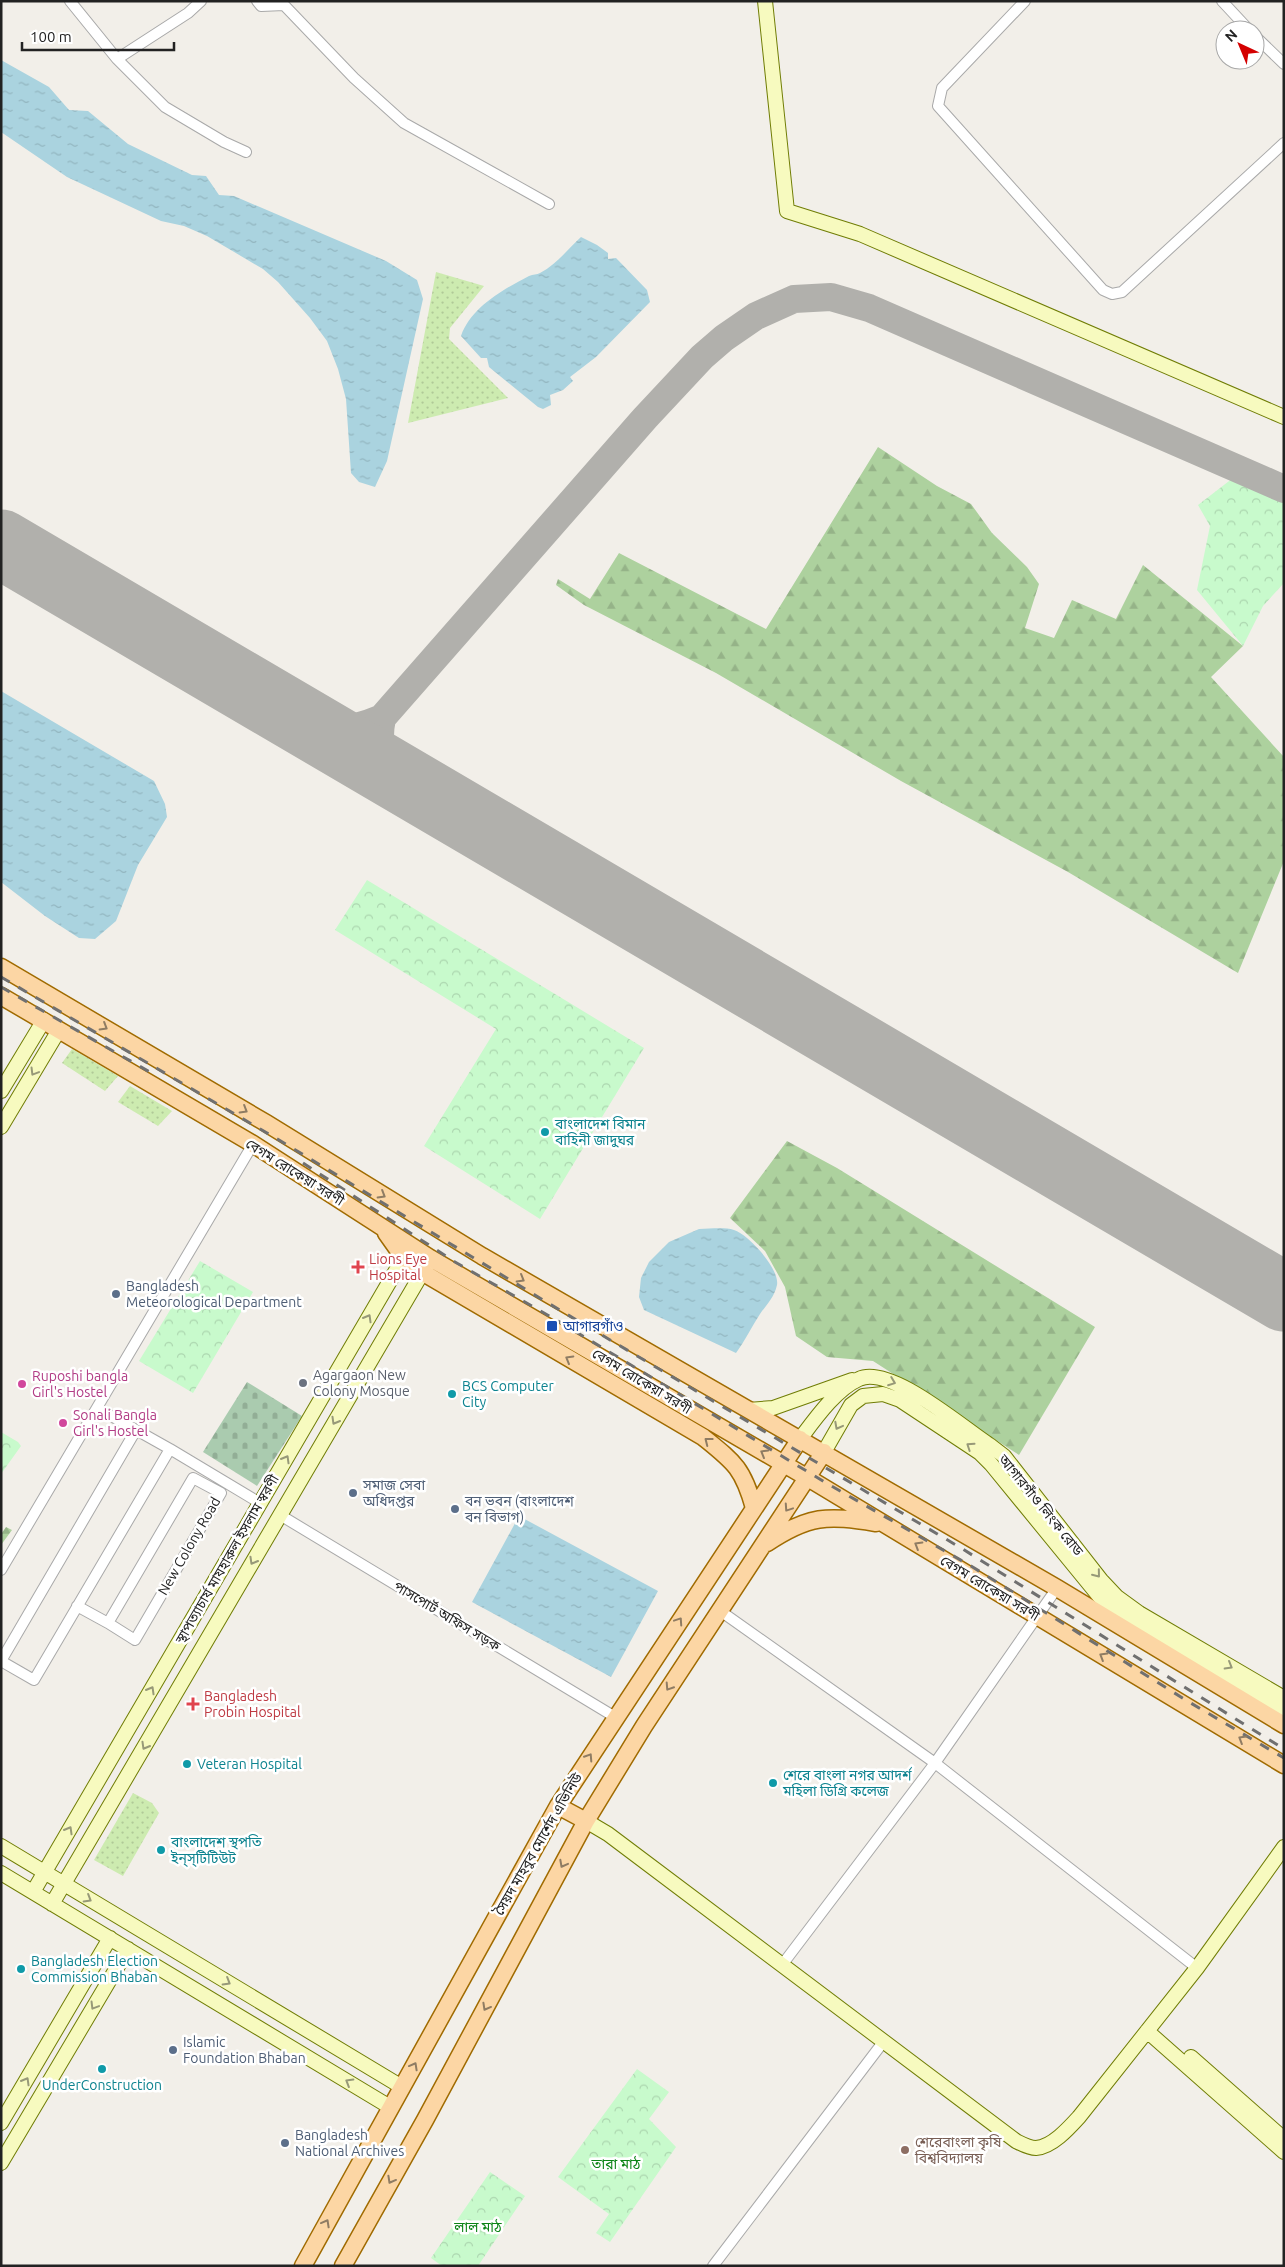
<svg xmlns="http://www.w3.org/2000/svg" width="1285" height="2267" font-family="Ubuntu,'Noto Sans Bengali',sans-serif">
	<style>
		.grass { fill: url(#grass-dots) }
		.forest { fill: url(#forest-firs) }
		.cemetery { fill: url(#cemetery-stones) }
		.park { fill: url(#park-crowns) }
		.water { fill: url(#water-ripples) }
		.lines { fill: none; stroke-linecap: round; stroke-linejoin: round }
		.taxiway { stroke: #b1b0ac; stroke-width: 28 }
		.runway { stroke: #b1b0ac; stroke-width: 69 }
		.street-casing { stroke: #a9a9a9; stroke-width: 12 }
		.secondary-casing { stroke: #707d05; stroke-width: 16 }
		.primary-casing { stroke: #a06b00; stroke-width: 19 }
		.street { stroke: #fff; stroke-width: 10 }
		.secondary { stroke: #f7fabf; stroke-width: 14 }
		.primary { stroke: #fcd6a4; stroke-width: 16 }
		.rail { stroke: #707070; stroke-width: 3; stroke-dasharray: 10 10; stroke-linecap: butt }
		.oneway { stroke: #8f7c63 }
		.oneway2 { stroke: #979978 }
		.culture-dot { fill: #0f9aa8; stroke: #fff; stroke-width: 2 }
		.health-dot { fill: #e0444e; stroke: #fff; stroke-width: 2 }
		.service-dot { fill: #5c6f8a; stroke: #fff; stroke-width: 2 }
		.transit-dot { fill: #1a4fb4; stroke: #fff; stroke-width: 2 }
		.worship-dot { fill: #6b7280; stroke: #fff; stroke-width: 2 }
		.hotel-dot { fill: #d1479c; stroke: #fff; stroke-width: 2 }
		.education-dot { fill: #8d6e63; stroke: #fff; stroke-width: 2 }
		.labels { text-anchor: middle; stroke-width: 5; stroke-linejoin: round; paint-order: stroke }
		.culture-label { font-size: 14px; fill: #0d838f; stroke: #fff; text-anchor: start }
		.street-label { font-size: 14px; fill: #222; stroke: #fff }
		.health-label { font-size: 14px; fill: #be3a42; stroke: #fff; text-anchor: start }
		.service-label { font-size: 14px; fill: #4e5e75; stroke: #fff; text-anchor: start }
		.transit-label { font-size: 14px; fill: #164399; stroke: #fff; text-anchor: start }
		.worship-label { font-size: 14px; fill: #5b616d; stroke: #fff; text-anchor: start }
		.hotel-label { font-size: 14px; fill: #b23c85; stroke: #fff; text-anchor: start }
		.education-label { font-size: 14px; fill: #785e54; stroke: #fff; text-anchor: start }
		.park-label { font-size: 14px; fill: #0c8416; stroke: #fff }
	</style>
	<defs>
		<pattern id="grass-dots" width="8" height="8" patternUnits="userSpaceOnUse" patternTransform="scale(1.25)"><rect width="8" height="8" fill="#cdebb0"/><path d="M2 2h.1M6 6h.1" fill="none" stroke="#b0c997" stroke-width="1.8" stroke-linecap="round"/></pattern>
		<pattern id="forest-firs" width="22" height="20" patternUnits="userSpaceOnUse" patternTransform="scale(1.25)"><rect width="22" height="20" fill="#add19e"/><path d="M5 1l3.5 6h-7zM16 11l3.5 6h-7z" fill="#95b388"/></pattern>
		<pattern id="cemetery-stones" width="16" height="16" patternUnits="userSpaceOnUse" patternTransform="scale(1.25)"><rect width="16" height="16" fill="#aacbaf"/><path d="M2 7V4a2 2 0 0 1 4 0v3zM10 15v-3a2 2 0 0 1 4 0v3z" fill="#92ae96"/></pattern>
		<pattern id="park-crowns" width="20" height="18" patternUnits="userSpaceOnUse" patternTransform="scale(1.25)"><rect width="20" height="18" fill="#c8facc"/><path d="M2 6a3 3 0 1 1 6 0M12 15a3 3 0 1 1 6 0" fill="none" stroke="#acd6af"/></pattern>
		<pattern id="water-ripples" width="26" height="14" patternUnits="userSpaceOnUse" patternTransform="scale(1.25)"><rect width="26" height="14" fill="#aad3df"/><path d="M2 4q2-2 4 0t4 0M15 11q2-2 4 0t4 0" fill="none" stroke="#92b5bf"/></pattern>
	</defs>
	<rect width="100%" height="100%" fill="#f2efe9"/>
	<!-- grass -->
	<path class="grass" d="M436,272l48,14 -34,42 -1,11 59,59 -100,25z
		M72,1049l46,27 -13,15 -43,-28z
		M130,1086l42,25 -14,15 -40,-24z
		M133,1793l19,10 7,10 -36,63 -29,-16z"/>
	<!-- forest -->
	<path class="forest" d="M878,447l59,39 34,18 21,29 35,34 12,17 -14,44 29,10 18,-38 44,19 27,-54 100,81 -32,31 73,80v104l-46,112 -170,-101 -167,-91 -185,-108 -132,-68 -28,-20 2,-6 32,20 29,-46 147,76z
		M787,1141l50,27 258,159 -76,128 -146,-94 -46,-4 -31,-21 -11,-49 -20,-36 -35,-33z
		M6,1527l6,3 -11,15v-11z"/>
	<!-- cemetery -->
	<path class="cemetery" d="M247,1382l55,34 -45,70 -54,-34z"/>
	<!-- park -->
	<path class="park" d="M1233,478l51,21v84l-21,23 -20,40 -46,-56 13,-64 -12,-21z
		M367,880l277,168 -104,171 -116,-73 72,-117 -161,-99z
		M200,1261l53,31 -60,101 -54,-32z
		M1,1432l17,10 3,4 -20,28z
		M637,2069l32,23 -20,27 27,28 -66,95 -14,-9 13,-19 -51,-37z
		M490,2172l35,24 -47,70h-36l-11,-8z"/>
	<!-- water -->
	<path class="water" d="M1,60l48,27 20,23 19,1 40,33 64,31 14,1 13,19 15,1 152,65 31,19 6,19 -36,162 -12,26 -16,-5 -8,-9 -5,-74 -8,-30 -11,-28 -17,-23 -32,-36 -15,-13 -56,-33 -23,-10 -23,-5 -94,-44 -66,-45z
		M581,237l16,8 11,8v6l8,-1 31,32 3,12 -54,55 -26,20 3,4 -10,9 -13,5 1,10 -8,4 -5,-2 -49,-40 -2,-9h-6l-20,-22c10,-29 43,-47 68,-60 4,-2 8,-1 11,-3 17,-9 27,-23 41,-36z
		M1,691l153,90 11,23 2,13 -29,48 -22,56 -21,18 -16,-1 -34,-22 -44,-34z
		M699,1229c11,0 25,-2 35,1 14,4 46,39 43,55 -3,13 -10,19 -17,29 -8,12 -15,27 -24,39l-92,-43 -5,-13 2,-19 8,-16 20,-20z
		M519,1516l139,75 -47,86 -139,-75z"/>
	<g class="lines">
		<!-- taxiway -->
		<path class="taxiway" d="M317,730c23,3 44,-3 65,-12
			M391,773c-12,-17 -13,-36 -9,-55l263,-300 57,-61 22,-19 32,-22 38,-17 37,-2 38,11 415,181"/>
		<!-- runway -->
		<path class="runway" d="M1,544l1283,753"/>
		<!-- street casing -->
		<g class="street-casing">
			<path id="street" d="M70,1l47,58
				M201,1l-13,12 -71,46 48,48 59,35 22,10
				M257,1l4,5 23,-1 70,73 50,45 145,81
				M1025,1l-83,87 -4,18 165,184 9,4 10,-2 162,-149
				M1222,1l27,29
				M1255,36l29,28
				M97,1408l73,41
				M280,1515l335,202
				M1,1570l252,-426
				M77,1606l31,17 85,-145 28,15 -86,147 -27,-17
				M719,1610l216,153 262,205
				M1,1661l135,-231 -135,231
				M1,1661l33,19 136,-231 90,54
				M782,1965l153,-202 122,-175
				M713,2266l171,-225"/>
		</g>
		<!-- secondary casing -->
		<g class="secondary-casing">
			<path id="secondary" d="M765,1l22,210 73,23 424,183
				M1,1091l43,-71
				M1,1127l58,-97
				M748,1410l25,-2 79,-28
				M800,1439c15,-20 36,-50 59,-60 31,-15 105,50 132,67l13,10 97,124 16,17 22,16 145,85
				M824,1452l27,-47 12,-9 20,-2 17,6 80,53 11,11 108,132 11,10 174,106
				M586,1821l22,13 408,307c6,3 13,7 20,7 16,-1 33,-20 43,-31l118,-149 87,-121
				M1,1846l401,241
				M1,1873l389,234
				M33,1892l375,-642
				M52,1904l376,-641
				M1147,2031l137,121
				M1191,2057l93,82
				M1,2123l109,-185
				M1,2163l127,-214"/>
		</g>
		<!-- primary casing -->
		<g class="primary-casing">
			<path id="primary" d="M1,967l265,156 216,133 575,332 227,137
				M1,996l252,148 177,114 378,220 476,287
				M386,1233l17,24 19,15 281,165c31,25 40,31 51,71
				M767,1543c42,-28 60,-28 109,-20
				M558,1806l28,15
				M303,2266l255,-460 242,-367
				M343,2266l82,-146 161,-299 58,-95 180,-274"/>
		</g>
		<!-- street -->
		<use href="#street" class="street"/>
		<!-- secondary -->
		<use href="#secondary" class="secondary"/>
		<!-- primary -->
		<use href="#primary" class="primary"/>
		<!-- rail -->
		<path class="rail" d="M1,977l283,166 279,169 398,236 323,201
			M1,987l154,88
			M303,1163l152,99 103,59 270,163 143,82 218,136 95,56"/>
	</g>
	<!-- one-way arrows -->
	<defs><path id="oneway-chevron" d="M-2-3.5L2.5 0L-2 3.5" fill="none" stroke-width="1.6" stroke-linecap="round" stroke-linejoin="round" transform="scale(1.25)"/></defs>
	<g class="oneway">
		<use href="#oneway-chevron" transform="translate(104 1027) rotate(31)"/>
		<use href="#oneway-chevron" transform="translate(244 1110) rotate(31)"/>
		<use href="#oneway-chevron" transform="translate(382 1195) rotate(31)"/>
		<use href="#oneway-chevron" transform="translate(521 1279) rotate(30)"/>
		<use href="#oneway-chevron" transform="translate(569 1359) rotate(-150)"/>
		<use href="#oneway-chevron" transform="translate(708 1441) rotate(-142)"/>
		<use href="#oneway-chevron" transform="translate(764 1453) rotate(-150)"/>
		<use href="#oneway-chevron" transform="translate(788 1508) rotate(124)"/>
		<use href="#oneway-chevron" transform="translate(918 1545) rotate(-149)"/>
		<use href="#oneway-chevron" transform="translate(679 1621) rotate(-56)"/>
		<use href="#oneway-chevron" transform="translate(1103 1656) rotate(-149)"/>
		<use href="#oneway-chevron" transform="translate(669 1687) rotate(123)"/>
		<use href="#oneway-chevron" transform="translate(1242 1739) rotate(-149)"/>
		<use href="#oneway-chevron" transform="translate(589 1757) rotate(-57)"/>
		<use href="#oneway-chevron" transform="translate(563 1864) rotate(118)"/>
		<use href="#oneway-chevron" transform="translate(486 2007) rotate(119)"/>
		<use href="#oneway-chevron" transform="translate(414 2066) rotate(-61)"/>
		<use href="#oneway-chevron" transform="translate(391 2180) rotate(119)"/>
		<use href="#oneway-chevron" transform="translate(326 2223) rotate(-61)"/>
	</g>
	<g class="oneway2">
		<use href="#oneway-chevron" transform="translate(34 1072) rotate(121)"/>
		<use href="#oneway-chevron" transform="translate(368 1318) rotate(-60)"/>
		<use href="#oneway-chevron" transform="translate(892 1382) rotate(21)"/>
		<use href="#oneway-chevron" transform="translate(335 1421) rotate(120)"/>
		<use href="#oneway-chevron" transform="translate(838 1426) rotate(118)"/>
		<use href="#oneway-chevron" transform="translate(970 1446) rotate(-146)"/>
		<use href="#oneway-chevron" transform="translate(286 1459) rotate(-60)"/>
		<use href="#oneway-chevron" transform="translate(253 1561) rotate(120)"/>
		<use href="#oneway-chevron" transform="translate(1097 1574) rotate(51)"/>
		<use href="#oneway-chevron" transform="translate(1229 1666) rotate(30)"/>
		<use href="#oneway-chevron" transform="translate(151 1690) rotate(-60)"/>
		<use href="#oneway-chevron" transform="translate(145 1746) rotate(120)"/>
		<use href="#oneway-chevron" transform="translate(69 1830) rotate(-60)"/>
		<use href="#oneway-chevron" transform="translate(88 1899) rotate(31)"/>
		<use href="#oneway-chevron" transform="translate(227 1982) rotate(31)"/>
		<use href="#oneway-chevron" transform="translate(94 2006) rotate(121)"/>
		<use href="#oneway-chevron" transform="translate(26 2081) rotate(-60)"/>
		<use href="#oneway-chevron" transform="translate(349 2082) rotate(-149)"/>
	</g>
	<!-- markers -->
	<g class="culture-dot">
		<circle cx="545" cy="1132" r="5"/>
		<circle cx="452" cy="1394" r="5"/>
		<circle cx="187" cy="1764" r="5"/>
		<circle cx="773" cy="1783" r="5"/>
		<circle cx="161" cy="1850" r="5"/>
		<circle cx="21" cy="1969" r="5"/>
		<circle cx="102" cy="2069" r="5"/>
	</g>
	<g class="health-dot">
		<path d="M355.5 1259.5h5v5h5v5h-5v5h-5v-5h-5v-5h5z"/>
		<path d="M190.5 1696.5h5v5h5v5h-5v5h-5v-5h-5v-5h5z"/>
	</g>
	<g class="service-dot">
		<circle cx="116" cy="1294" r="5"/>
		<circle cx="353" cy="1493" r="5"/>
		<circle cx="455" cy="1509" r="5"/>
		<circle cx="173" cy="2050" r="5"/>
		<circle cx="285" cy="2143" r="5"/>
	</g>
	<rect class="transit-dot" x="546" y="1320" width="12" height="12" rx="2.5"/>
	<circle class="worship-dot" cx="303" cy="1383" r="5"/>
	<g class="hotel-dot">
		<circle cx="22" cy="1384" r="5"/>
		<circle cx="63" cy="1423" r="5"/>
	</g>
	<circle class="education-dot" cx="905" cy="2150" r="5"/>
	<g class="labels">
		<!-- culture labels -->
		<g class="culture-label">
			<text x="555" y="1129">বাংলাদেশ বিমান<tspan x="555" dy="16">বাহিনী জাদুঘর</tspan></text>
			<text x="462" y="1391">BCS Computer<tspan x="462" dy="16">City</tspan></text>
			<text x="197" y="1769">Veteran Hospital</text>
			<text x="783" y="1780">শেরে বাংলা নগর আদর্শ<tspan x="783" dy="16">মহিলা ডিগ্রি কলেজ</tspan></text>
			<text x="171" y="1847">বাংলাদেশ স্থপতি<tspan x="171" dy="16">ইন্‌স্‌টিটিউট</tspan></text>
			<text x="31" y="1966">Bangladesh Election<tspan x="31" dy="16">Commission Bhaban</tspan></text>
			<text x="102" y="2090" text-anchor="middle">UnderConstruction</text>
		</g>
		<!-- street labels -->
		<g class="street-label">
			<text transform="translate(295 1172) rotate(32)" y="5">বেগম রোকেয়া সরণী</text>
			<text transform="translate(642 1381) rotate(31)" y="5">বেগম রোকেয়া সরণী</text>
			<text transform="translate(1041 1505) rotate(51)" y="5">আগারগাঁও লিংক রোড</text>
			<text transform="translate(189 1546) rotate(-60)" y="5">New Colony Road</text>
			<text transform="translate(227 1559) rotate(-60)" y="5">স্থাপত্যাচার্য মাযহারুল ইসলাম স্বরণী</text>
			<text transform="translate(990 1588) rotate(31)" y="5">বেগম রোকেয়া সরণী</text>
			<text transform="translate(447 1616) rotate(31)" y="5">পাসপোর্ট অফিস সড়ক</text>
			<text transform="translate(538 1844) rotate(-60)" y="5">সৈয়দ মাহবুব মোর্শেদ এভিনিউ</text>
		</g>
		<!-- health labels -->
		<g class="health-label">
			<text x="369" y="1264">Lions Eye<tspan x="369" dy="16">Hospital</tspan></text>
			<text x="204" y="1701">Bangladesh<tspan x="204" dy="16">Probin Hospital</tspan></text>
		</g>
		<!-- service labels -->
		<g class="service-label">
			<text x="126" y="1291">Bangladesh<tspan x="126" dy="16">Meteorological Department</tspan></text>
			<text x="363" y="1490">সমাজ সেবা<tspan x="363" dy="16">অধিদপ্তর</tspan></text>
			<text x="465" y="1506">বন ভবন (বাংলাদেশ<tspan x="465" dy="16">বন বিভাগ)</tspan></text>
			<text x="183" y="2047">Islamic<tspan x="183" dy="16">Foundation Bhaban</tspan></text>
			<text x="295" y="2140">Bangladesh<tspan x="295" dy="16">National Archives</tspan></text>
		</g>
		<!-- transit labels -->
		<g class="transit-label">
			<text x="563" y="1331">আগারগাঁও</text>
		</g>
		<!-- worship labels -->
		<g class="worship-label">
			<text x="313" y="1380">Agargaon New<tspan x="313" dy="16">Colony Mosque</tspan></text>
		</g>
		<!-- hotel labels -->
		<g class="hotel-label">
			<text x="32" y="1381">Ruposhi bangla<tspan x="32" dy="16">Girl's Hostel</tspan></text>
			<text x="73" y="1420">Sonali Bangla<tspan x="73" dy="16">Girl's Hostel</tspan></text>
		</g>
		<!-- education labels -->
		<g class="education-label">
			<text x="915" y="2147">শেরেবাংলা কৃষি<tspan x="915" dy="16">বিশ্ববিদ্যালয়</tspan></text>
		</g>
		<!-- park labels -->
		<g class="park-label">
			<text x="616" y="2169">তারা মাঠ</text>
			<text x="478" y="2232">লাল মাঠ</text>
		</g>
	</g>
	<!-- border -->
	<rect width="1285" height="2267" fill="none" stroke="#222222" stroke-width="5"/>
	<!-- north arrow -->
	<g transform="translate(1240 45) rotate(316)"><circle r="24" fill="#ffffff" stroke="#a7a7a7"/>
	<path d="M0-4L9 19L0 12L-9 19Z" fill="#d40000"/>
	<text y="-8" font-size="14" font-weight="bold" text-anchor="middle" fill="#222222">N</text>
	</g>
	<!-- scale -->
	<path d="M22 42v8h152v-8" fill="none" stroke="#222222" stroke-width="2.5"/>
	<text x="30" y="42" font-size="15" fill="#222222" stroke="#ffffff" stroke-width="4" paint-order="stroke">100 m</text>
</svg>
